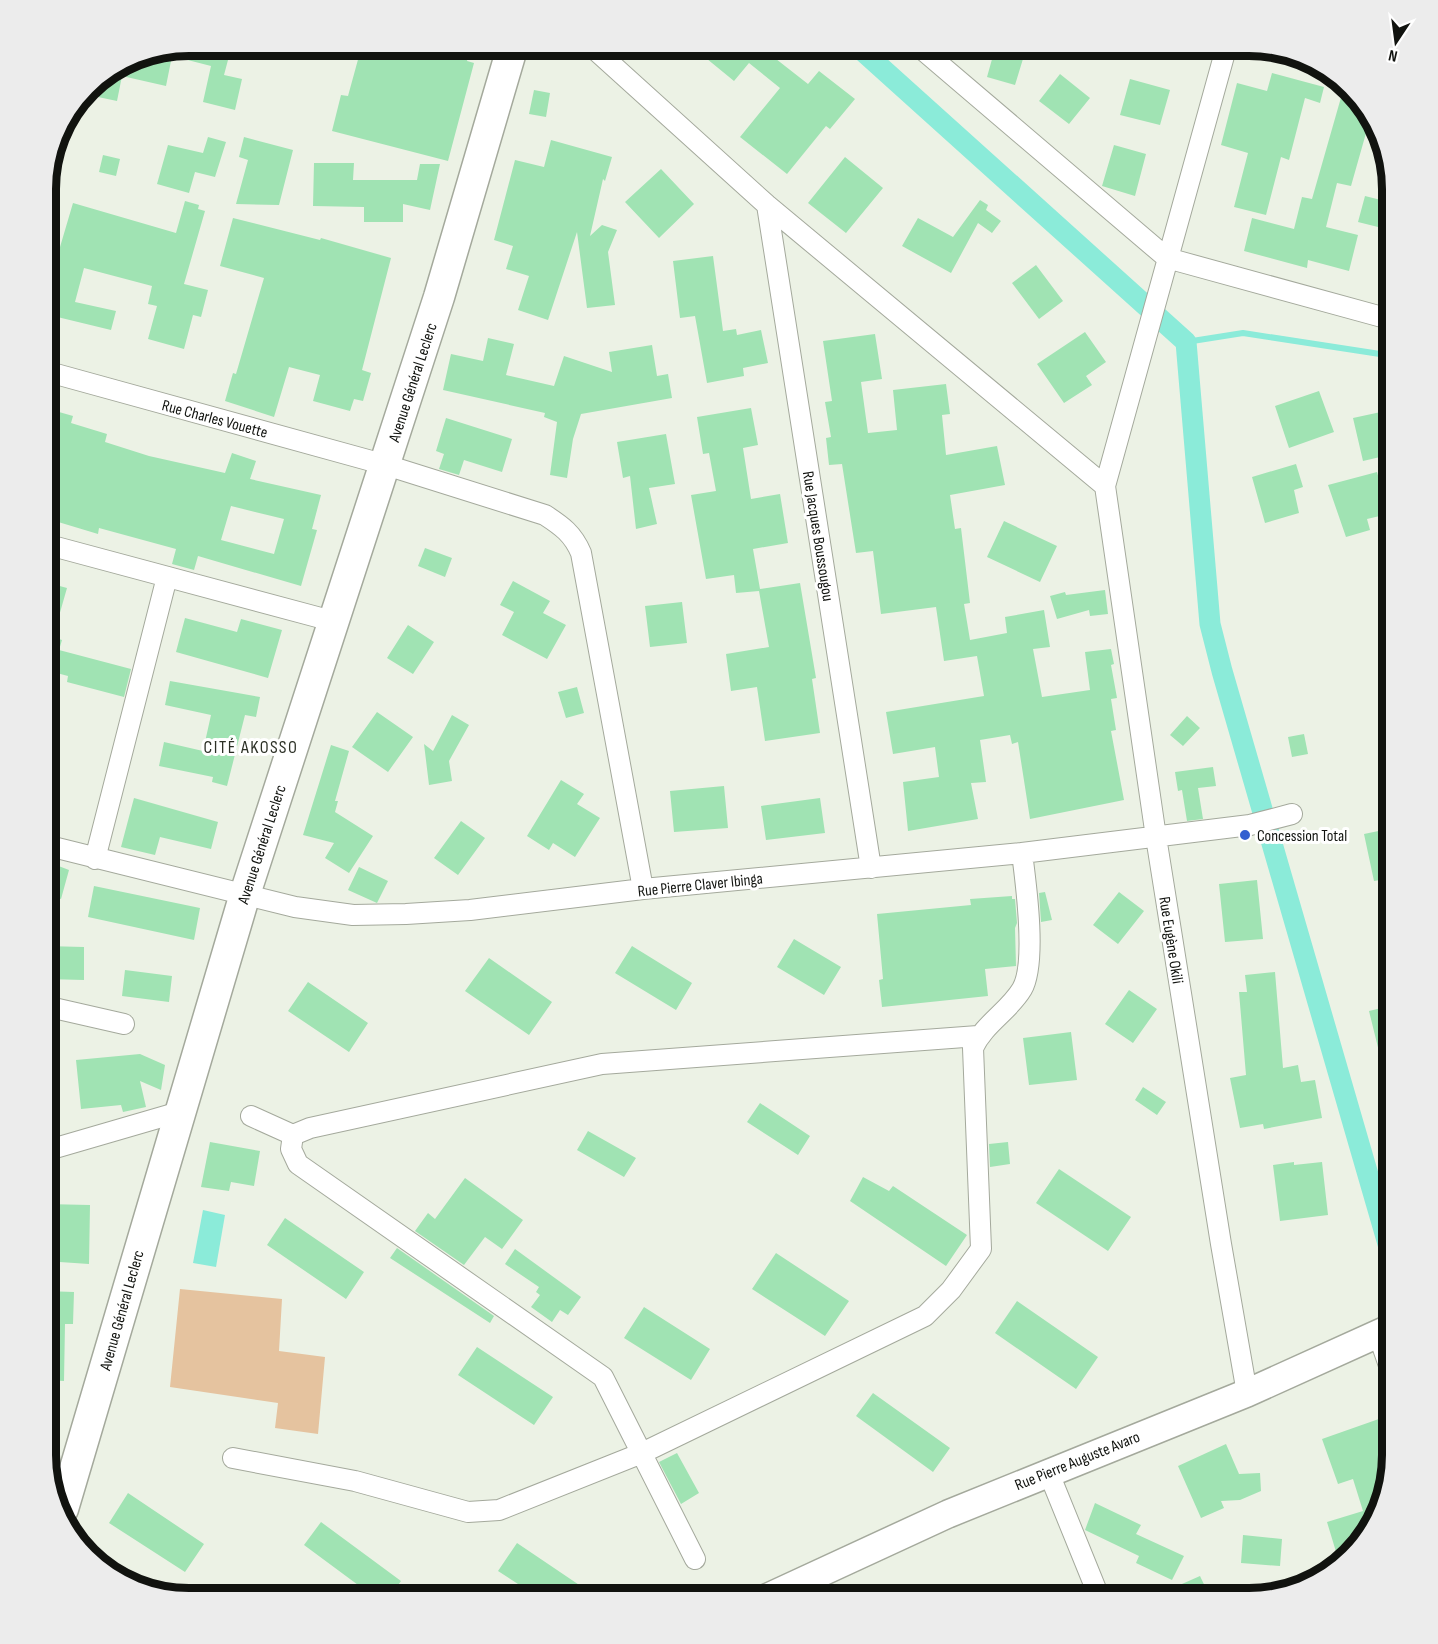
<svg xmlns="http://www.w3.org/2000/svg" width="1438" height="1644" font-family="'Sofia Sans Condensed',sans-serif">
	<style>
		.pitch { fill: #e5c39f }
		.water { fill: #8bebd9 }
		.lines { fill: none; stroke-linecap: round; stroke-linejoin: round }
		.stream { stroke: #8bebd9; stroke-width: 6 }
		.canal { stroke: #8bebd9; stroke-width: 21 }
		.building { fill: #a0e3b3; fill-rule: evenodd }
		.street-casing { stroke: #a4a99c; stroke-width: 22 }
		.secondary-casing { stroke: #a4a99c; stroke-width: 30 }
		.primary-casing { stroke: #a4a99c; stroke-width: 33 }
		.street { stroke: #fff; stroke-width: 20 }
		.secondary { stroke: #fff; stroke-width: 27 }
		.primary { stroke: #fff; stroke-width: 30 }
		.poi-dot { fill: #3460d0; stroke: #fff; stroke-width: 2 }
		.labels { text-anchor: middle; stroke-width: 6; stroke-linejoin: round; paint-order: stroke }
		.street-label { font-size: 16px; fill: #11130f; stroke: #fff }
		.poi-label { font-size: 16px; fill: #11130f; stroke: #fff; text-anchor: start }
		.neighbourhood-label { font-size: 18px; letter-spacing: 1.5px; fill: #2c3026; stroke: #fff }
		.rim { fill: none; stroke: #11130f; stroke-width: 8 }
	</style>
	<rect width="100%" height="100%" fill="#ecf2e5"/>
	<!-- pitch -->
	<path class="pitch" d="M180,1289l102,10 -3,52 46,6 -7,77 -43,-6 3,-25 -108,-16z"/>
	<!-- water -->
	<path class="water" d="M203,1210l22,5 -9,52 -23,-4z"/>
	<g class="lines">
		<!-- stream -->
		<path class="stream" d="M1186,342l57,-9 150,23"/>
		<!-- canal -->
		<path class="canal" d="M856,45l330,297 24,282 12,47 171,590"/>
	</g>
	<!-- building -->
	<path class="building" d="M188,45h44l-8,30 18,4 -7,31 -32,-8 8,-36 -39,-10 -6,30 -44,-10 -5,25 -19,-4 5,-22 31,-19z
		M362,45h109l-4,16 7,2 -26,98 -116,-30 9,-36 7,1z
		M690,45h68l50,39 11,-13 36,28 -25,30 -4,-3 -39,48 -47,-37 40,-49 -31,-25 -15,18z
		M996,45h18l12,4 -11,36 -28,-8z
		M1272,73l52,14 -4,16 -15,-5 -16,62 -8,-3 -15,58 -32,-8 14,-54 -27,-8 16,-62 30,8z
		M1060,74l30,24 -21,26 -30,-23z
		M1130,79l40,11 -10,35 -40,-10z
		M534,90l16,3 -4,24 -17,-3z
		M1342,94l22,7 6,18 -19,67 -14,-3 -11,44 32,8 -9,36 -41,-11 -1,8 -63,-17 8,-33 42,11 8,-32 10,2z
		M208,137l18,5 -11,35 -20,-5 -6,21 -32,-9 11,-39 35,8z
		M244,137l49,13 -14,55 -43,-1 12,-44 -9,-3z
		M551,140l61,17 -7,24 -2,-2 -13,57 12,-11 15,5 -9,22 7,53 -28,3 -10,-76 -29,88 -30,-10 11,-34 -23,-7 7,-23 -19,-6 21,-80 29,7z
		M1114,145l32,9 -11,42 -33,-10z
		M103,155l17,4 -4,17 -17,-4z
		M845,157l38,31 -37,45 -38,-30z
		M314,163h40l-1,17h64l3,-16h20l-10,46 -27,-6v18h-39v-15l-51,-1z
		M661,169l33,35 -35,34 -34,-36z
		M1365,196l20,5 -7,26 -20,-5z
		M980,200l8,5 -2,5 15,11 -9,12 -14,-10 -27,50 -49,-27 16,-28 35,19z
		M185,201l14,4 -1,4 7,2 -21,73 24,6 -7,27 -8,-2 -9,34 -36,-10 9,-33 -9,-2 4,-18 -68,-18 -9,34 41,9 -5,19 -66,-16v-42l3,-9 7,1 18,-61 103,30z
		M233,218l87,22 1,-2 70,20 -29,112 9,3 -8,28 -9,-2 -4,12 -37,-10 7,-26 -31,-8 -15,50 -49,-16 8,-28 3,1 28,-96 -44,-12z
		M713,256l10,75 13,-2 1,6 24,-5 7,33 -25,5 1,8 -37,7 -12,-67 -15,2 -7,-57z
		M1036,265l27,36 -24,18 -27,-36z
		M1085,332l21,30 -20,14 6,9 -28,18 -27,-39z
		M875,334l7,45 -21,3 7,51 29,-3 -4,-40 53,-6 4,30 -8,1 4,40 51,-9 8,39 -55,10 5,34 6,-1 9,75 -6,1 6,36 37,-7 -2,-16 39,-7 6,37 -17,2 9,48 48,-7 -5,-38 26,-3 3,15 -3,1 6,33 -6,1 5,31 -5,1 13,69 -94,19 -12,-77 -6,2 -2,-9 -30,5 6,42 -15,1 7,36 -70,12 -5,-49 36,-5 -4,-30 -42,7 -7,-42 98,-16 -7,-40 -33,5 -8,-54 -55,7 -8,-63 -17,2 -14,-89 -13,1 -3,-27 5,-1 -6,-35 7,-1 -9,-60z
		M488,338l26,6 -8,31 48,11 10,-30 48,16 -3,-20 43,-7 5,31 11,-2 4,24 -91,16 -8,25 -6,39 -17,-3 7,-53 -13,-5 1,-4 -102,-23 8,-36 32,7z
		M1319,391l15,41 -45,16 -14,-42z
		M45,408l28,8 -2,7 36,11 -2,8 44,14 76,17 7,-20 24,8 -6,18 71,16 -9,34 5,1 -16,56 -103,-30 -4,14 -22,-6 4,-15 -77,-21 -1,6 -53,-16zM231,506l53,13 -10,35 -53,-14z
		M751,408l7,37 -15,3 8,51 29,-5 8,49 -35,6 7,40 40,-6 16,95 -4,1 8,54 -55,8 -8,-54 -26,4 -5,-37 43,-7 -10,-56 -23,2 -2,-18 -28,4 -15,-84 25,-4 -7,-38 -6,1 -6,-37z
		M1390,410l3,44 -30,7 -10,-43z
		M446,418l66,21 -10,33 -38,-12 -5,15 -20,-6 5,-15 -8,-3z
		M666,434l9,50 -26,4 8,36 -21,5 -6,-53 -7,2 -6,-36z
		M1296,464l7,23 -9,3 5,23 -34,10 -13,-46z
		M1377,472l6,21 -5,1 6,21 -17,4 3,11 -24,7 -18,-52z
		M1004,521l53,25 -17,36 -53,-25z
		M425,548l27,10 -7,19 -27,-11z
		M513,581l37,20 -7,12 23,12 -19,34 -45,-24 12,-23 -14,-7z
		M45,582l22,6 -14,49 9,3 -3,10 72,19 -7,28 -57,-15 1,-6 -15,-4 -4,10h-4z
		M1105,590l3,24 -18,2 -1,-6 -32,9 -7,-23 15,-4 1,3z
		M682,602l5,41 -37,4 -5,-41z
		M185,618l52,14 4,-13 41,11 -14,48 -92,-26z
		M408,625l26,17 -21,32 -26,-16z
		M170,681l90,16 -4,20 -11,-2 -18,71 -15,-4 1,-5 -54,-11 5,-24 39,9 8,-36 -46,-10z
		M577,687l7,26 -18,5 -8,-26z
		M377,712l36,25 -25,35 -36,-25z
		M452,715l17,10 -20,36 3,20 -23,4 -5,-41 9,7z
		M1187,716l13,12 -17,18 -13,-11z
		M1304,734l4,20 -16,3 -4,-20z
		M331,745l18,6 -14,50h3l-3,11 38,24 -24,37 -24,-15 9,-15 -31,-8z
		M1213,767l3,19 -18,2 5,31 -16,2 -5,-31 -4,1 -3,-19z
		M561,780l23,14 -7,10 23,14 -25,39 -22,-14 -4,7 -22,-14z
		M724,786l4,42 -54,4 -4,-41z
		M134,798l84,24 -7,27 -51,-12 -5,18 -34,-8z
		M820,798l5,35 -59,7 -5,-34z
		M461,821l24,17 -27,37 -24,-17z
		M1393,828v50l-19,3 -10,-47z
		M56,865l13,5 -8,29 -15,-5z
		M359,867l29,14 -11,22 -29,-13z
		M1257,880l6,59 -38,3 -6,-58z
		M94,886l106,22 -6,32 -106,-23z
		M1045,892l7,28 -11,2 -2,-29z
		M1119,892l25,19 -26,33 -25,-19z
		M1012,896v3h3l2,24 -2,5 1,38 -31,3 3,27 -106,11 -3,-27 4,-1 -6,-65 94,-9 -1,-6z
		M794,939l47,28 -17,28 -47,-28z
		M45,946l39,1v33l-39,-1z
		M632,946l60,37 -16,27 -61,-37z
		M489,958l63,44 -23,33 -64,-44z
		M125,970l47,6 -3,26 -47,-6z
		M1275,972l8,96 15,-3 3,17 14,-2 7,38 -58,11 -1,-5 -23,4 -10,-50 16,-3 -7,-83h8l-2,-17z
		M308,982l60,41 -19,29 -61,-41z
		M1129,990l28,19 -24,34 -28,-19z
		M1390,1006l3,16v61l-6,1 -18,-73z
		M1071,1032l6,48 -48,5 -6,-47z
		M140,1054l25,11 -4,25 -21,-9 6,26 -23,5 -2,-7 -40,4 -5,-49z
		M1143,1087l23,15 -9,13 -22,-15z
		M760,1103l50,33 -12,19 -51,-33z
		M588,1131l48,27 -12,19 -47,-27z
		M210,1142l50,9 -6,35 -23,-4 -2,9 -28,-4z
		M1008,1142l2,22 -20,3 -1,-23z
		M1294,1162v3l28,-3 6,53 -48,6 -7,-56z
		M1059,1169l72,48 -23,34 -72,-48z
		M863,1177l26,14 4,-5 74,49 -21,31 -96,-65z
		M465,1178l58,42 -21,29 -17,-12 -21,28 -49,-34 13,-18 7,6z
		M45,1204l45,1 -1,59 -44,-3z
		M285,1218l79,54 -18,27 -79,-54z
		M397,1248l97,68 -4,7 -100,-65z
		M515,1249l66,48 -13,18 -8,-5 -8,12 -21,-15 9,-12 -4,-3 3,-5 -34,-23z
		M776,1253l73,48 -24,35 -73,-47z
		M45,1291l29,1 -1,32h-8l-1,57 -19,-1z
		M1017,1301l81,56 -22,32 -81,-56z
		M644,1307l66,42 -19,31 -67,-42z
		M477,1347l76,50 -19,28 -76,-50z
		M873,1393l77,55 -17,24 -77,-56z
		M1393,1414v42l-2,10 -7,2 3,12 -9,39 -38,46 -13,-43 36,-11 -10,-32 -15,5 -16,-45z
		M1226,1444l13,30 21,-1 1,18 -21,9 -19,1 3,7 -23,10 -23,-52z
		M677,1453l22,40 -18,11 -22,-42z
		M128,1493l76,51 -19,28 -76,-49z
		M1095,1503l46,22 -5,9 48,22 -12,24 -36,-17 3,-7 -54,-26z
		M321,1522l80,59 -13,18h-11l-73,-54z
		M1243,1535l39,4 -2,27 -39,-3z
		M517,1543l83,56h-59l-43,-28z
		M1200,1576l11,23h-63z"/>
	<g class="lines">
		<!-- street casing -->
		<g class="street-casing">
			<path id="street" d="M590,45l177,160 338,281
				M917,45l250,213 226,62
				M1227,45l-122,441 51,351 65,407 26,149
				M767,205l104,663
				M45,371l341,94 159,50c17,11 28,19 36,38l62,336
				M45,544l287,77
				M45,845l250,62 58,8 53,-1 64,-4 173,-21 379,-36 228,-28 42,-11
				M95,859l72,-282
				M45,1006l79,18
				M251,1116l42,19 17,-7 292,-64 376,-28
				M293,1135l-2,14 7,15 305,213 92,182
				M45,1151l134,-39
				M1378,1334l15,43
				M233,1458l122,23 113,31 31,-2 143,-57 283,-137 26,-26 30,-41 -8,-201c11,-24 36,-37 49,-59 15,-26 4,-105 0,-136
				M1048,1471l52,128"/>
		</g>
		<!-- secondary casing -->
		<g class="secondary-casing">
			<path id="secondary" d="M764,1599l184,-85 299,-121 146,-66"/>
		</g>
		<!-- primary casing -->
		<g class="primary-casing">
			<path id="primary" d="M63,1509l182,-615 194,-597 74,-252"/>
		</g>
		<!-- street -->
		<use href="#street" class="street"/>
		<!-- secondary -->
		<use href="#secondary" class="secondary"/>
		<!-- primary -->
		<use href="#primary" class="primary"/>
	</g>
	<!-- markers -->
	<circle class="poi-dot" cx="1245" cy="835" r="6"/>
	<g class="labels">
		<!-- street labels -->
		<g class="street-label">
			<text transform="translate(412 382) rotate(-72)" y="6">Avenue Général Leclerc</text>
			<text transform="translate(215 418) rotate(15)" y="6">Rue Charles Vouette</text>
			<text transform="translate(819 536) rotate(81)" y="6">Rue Jacques Boussougou</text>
			<text transform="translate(261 844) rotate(-72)" y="6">Avenue Général Leclerc</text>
			<text transform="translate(700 884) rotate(-6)" y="6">Rue Pierre Claver Ibinga</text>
			<text transform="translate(1172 940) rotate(81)" y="6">Rue Eugène Okili</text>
			<text transform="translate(121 1310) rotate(-74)" y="6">Avenue Général Leclerc</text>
			<text transform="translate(1077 1460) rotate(-22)" y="6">Rue Pierre Auguste Avaro</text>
		</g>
		<!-- poi labels -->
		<g class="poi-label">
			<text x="1257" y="841">Concession Total</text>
		</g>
		<!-- neighbourhood labels -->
		<g class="neighbourhood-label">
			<text x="251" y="753">CITÉ AKOSSO</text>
		</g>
	</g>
	<!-- crop -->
	<path d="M0 0H1438V1644H0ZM189 56H1249A133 133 0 0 1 1382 189V1455A133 133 0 0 1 1249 1588H189A133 133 0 0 1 56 1455V189A133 133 0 0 1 189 56Z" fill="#ececec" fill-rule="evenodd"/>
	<path class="rim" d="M189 56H1249A133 133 0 0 1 1382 189V1455A133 133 0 0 1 1249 1588H189A133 133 0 0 1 56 1455V189A133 133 0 0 1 189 56Z"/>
	<!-- north arrow -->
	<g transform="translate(1396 42) rotate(193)" stroke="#ffffff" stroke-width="4.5" paint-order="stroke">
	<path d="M0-4.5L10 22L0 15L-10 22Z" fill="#11130f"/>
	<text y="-9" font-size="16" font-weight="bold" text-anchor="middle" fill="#11130f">N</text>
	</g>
</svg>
